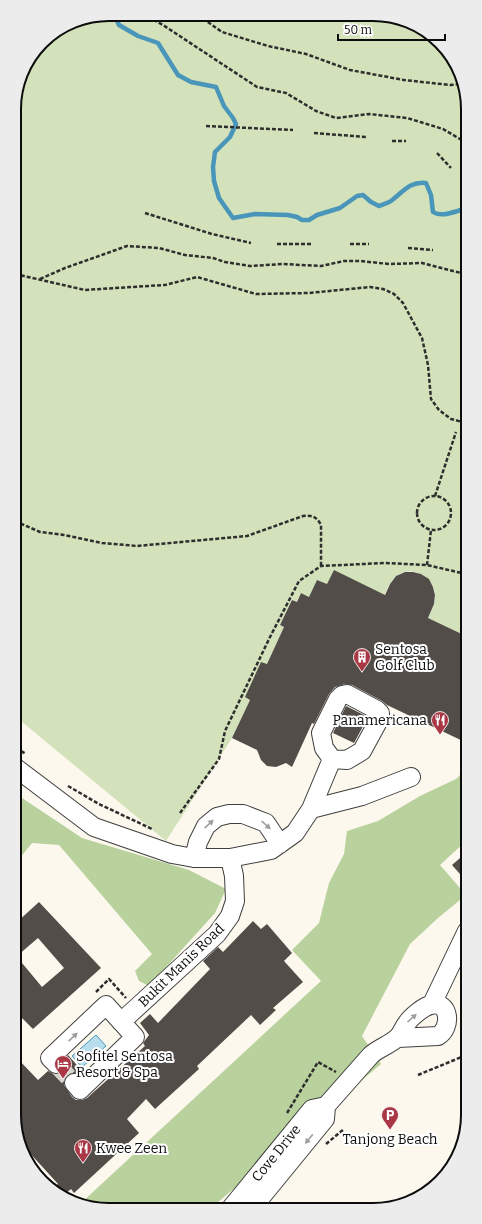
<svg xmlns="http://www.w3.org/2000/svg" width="482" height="1224" font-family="Bitter,serif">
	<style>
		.green { fill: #d3e2bb }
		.forest { fill: #b8d19d }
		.water { fill: #b8deed; stroke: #4996ba }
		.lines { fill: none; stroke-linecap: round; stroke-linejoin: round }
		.stream { stroke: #4996ba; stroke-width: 4.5 }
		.building { fill: #534d4a }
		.minor-tunnel { stroke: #d8d5cb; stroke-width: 18; stroke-dasharray: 18 9; stroke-linecap: butt }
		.minor-casing { stroke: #3f3f3f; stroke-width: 20 }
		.path { stroke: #2e2e2e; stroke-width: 2.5; stroke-dasharray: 4 2; stroke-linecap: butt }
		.minor { stroke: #fff; stroke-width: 18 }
		.oneway { fill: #9e9e9e }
		.labels { text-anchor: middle; stroke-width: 4; stroke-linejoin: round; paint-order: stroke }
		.poi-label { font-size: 14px; fill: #0c0c0c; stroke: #fff; text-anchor: start }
		.street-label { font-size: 14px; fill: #0c0c0c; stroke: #fff }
		.rim { fill: none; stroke: #0c0c0c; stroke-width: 2 }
	</style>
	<rect width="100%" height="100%" fill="#fcf8ed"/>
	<!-- green -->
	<path class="green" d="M109,14l282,2 49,26 25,43 1,551 -38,-18c3,-7 8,-15 7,-24 -1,-18 -25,-30 -40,-17 -6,6 -9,14 -12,22l-56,-15 -10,-4 -8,17 -8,-4 -4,9 -5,-2 -12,25 4,2 -17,37 -22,33 5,3 -18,38 -66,103 -150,-124 -2,-614 10,-36 22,-29 27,-17z"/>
	<!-- forest -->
	<path class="forest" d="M467,768v72l-27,25 26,30 -28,23 -28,26 -48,92 19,28 -170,144h-120l-10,-5 240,-222 -29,-31 27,-27 10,-40 15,-29 3,-23 31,-10 42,-25 36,-17z
		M16,794l66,44 107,32 37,19 -11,24 -66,73 -10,-5 -4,-10 17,-17 -93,-109 -27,-2 -16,20z"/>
	<!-- water -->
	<path class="water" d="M96,1035l10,11 -24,21 -10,-11z"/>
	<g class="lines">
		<!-- stream -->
		<path class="stream" d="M114,14l5,11 19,11 20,7 20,32 13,7 25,5 8,19 9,12 3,6 -6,13 -15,15 -2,15 1,14 5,17 14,20 22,-4 33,1 9,2 5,3h7l8,-5 23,-7 17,-12 6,-1 8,7 8,4c4,-2 9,-3 12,-5 12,-9 19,-20 35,-18l5,12 2,17c9,6 22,-1 32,-3"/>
	</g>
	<!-- building -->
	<path class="building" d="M334,570l51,25 5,-11 6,-8 9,-4h8l8,2 8,5 4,8 2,8 -1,9 -6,14 38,18 1,107 -80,-38 -5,-4 -30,-16 -7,-1 -10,3 -6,7 -15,30 -2,-1 -20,44 -6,-4 -10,4 -9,-1 -6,-6 -4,-10 -25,-12 18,-38 -5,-3 16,-35 6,2 17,-37 -4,-2 12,-25 5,2 4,-9 8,4 8,-17 10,4z
		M346,706l22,11 -14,26 -21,-10z
		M467,852v30l-15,-17z
		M39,902l62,66 -68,61 -16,-16v-56l25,30 22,-19 -26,-30 -21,18v-34z
		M253,921l8,8 6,-5 25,29 -8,8 19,21 -30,26 3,2 -16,15 -9,-10 -54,51 2,3 -44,40 -9,-10 -19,20 12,14 -65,60 -3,-4 -6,5 -9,-8 2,-2 -41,-45v-81l21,22 10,-9 6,3h5l4,-2 3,-6 -1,-7 3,-4 15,17 -3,3 -8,-2 -5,2 -3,4v6l8,12 4,3h6l5,-2 58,-52 -2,-3 6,-8 -9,-12 10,-9 8,9 52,-54 -7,-8 15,-14 5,5z"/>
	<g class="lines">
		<!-- minor-tunnel -->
		<path class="minor-tunnel" d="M56,1064l18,19"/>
		<!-- minor casing -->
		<g class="minor-casing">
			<path id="minor" d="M347,694l30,16 3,3v5l-18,33 -15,9 -15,-1 -8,-11 -3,-15 17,-34 4,-4z
				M16,768l78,59 78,27 22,4h36l41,-8 24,-17 16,-24 21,-50
				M311,809l51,-13 49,-19
				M194,858l4,-16 8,-16 11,-9 12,-3h14l23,9 14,21
				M432,1004l35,-73
				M121,1022l96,-88 13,-18 5,-15 -1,-25 -4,-18
				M56,1064l-6,-6 56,-53 29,32 -55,53 -6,-7
				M253,1207l72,-88 1,-13 45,-51c8,-7 18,-10 26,-17 4,-3 6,-10 10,-15 4,-6 17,-17 24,-18 19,-5 21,23 7,31l-40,2
				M231,1208l81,-99 14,-3"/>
		</g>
		<!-- path -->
		<path class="path" d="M143,14l20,11 94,62 29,6 30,18 20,7 33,-4 38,4 36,11 22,13
			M198,15l24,17 46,14 38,8 44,16 54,10 46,5 14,-1
			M206,126l87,4
			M314,133l52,4
			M392,141h14
			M437,153l14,15
			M145,213l67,21 39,9
			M277,244h34
			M350,244h19
			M408,248l25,2
			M15,274l70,16 80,-5 32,-8 59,17 53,-1 61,-6 13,2 11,5 9,9 19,35 6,27 3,34 8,11 12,9 15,4
			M40,279l25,-11 62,-22 32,2 26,7 28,3 12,4 25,4 33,-2 38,2 23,-5h16l29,3 33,-1 43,11
			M466,481v9
			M417 513a17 17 0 1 1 34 0a17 17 0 1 1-34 0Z
			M435,496l21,-64
			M15,521l25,11 24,3 38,8 35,3 110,-10 56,-20c9,-1 14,1 18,9v41
			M427,565l4,-35
			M16,748l10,6
			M68,786l31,18 53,25
			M180,813l39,-54 6,-28 45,-94 29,-56 22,-15 64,-3 42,2 39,9
			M96,992l13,-13 17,19
			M418,1075l46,-19
			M287,1113l31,-51 18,10
			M326,1144l18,-15"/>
		<!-- minor -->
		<use href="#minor" class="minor"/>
	</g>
	<!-- one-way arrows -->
	<defs><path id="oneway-solid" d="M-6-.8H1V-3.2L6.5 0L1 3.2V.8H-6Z"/></defs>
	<g class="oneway">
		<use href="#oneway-solid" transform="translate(209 824) rotate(-43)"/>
		<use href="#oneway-solid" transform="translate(266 825) rotate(42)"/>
		<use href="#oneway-solid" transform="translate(412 1018) rotate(-42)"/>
		<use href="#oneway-solid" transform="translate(73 1037) rotate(-43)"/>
		<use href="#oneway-solid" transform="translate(309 1139) rotate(129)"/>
	</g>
	<!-- icons -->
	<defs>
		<g id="building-pin" transform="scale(0.9)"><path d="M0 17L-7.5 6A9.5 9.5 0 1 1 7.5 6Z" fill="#a93745" stroke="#fff"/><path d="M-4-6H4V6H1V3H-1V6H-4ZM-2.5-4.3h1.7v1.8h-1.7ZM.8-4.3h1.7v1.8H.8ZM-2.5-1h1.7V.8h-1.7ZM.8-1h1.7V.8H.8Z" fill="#fff"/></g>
		<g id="restaurant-pin" transform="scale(0.9)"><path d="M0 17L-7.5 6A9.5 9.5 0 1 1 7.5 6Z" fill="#a93745" stroke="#fff"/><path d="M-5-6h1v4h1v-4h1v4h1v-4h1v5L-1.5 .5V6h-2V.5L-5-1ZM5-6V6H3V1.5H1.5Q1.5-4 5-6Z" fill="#fff"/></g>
		<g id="hotel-pin" transform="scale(0.9)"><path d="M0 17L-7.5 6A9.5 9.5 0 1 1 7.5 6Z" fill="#a93745" stroke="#fff"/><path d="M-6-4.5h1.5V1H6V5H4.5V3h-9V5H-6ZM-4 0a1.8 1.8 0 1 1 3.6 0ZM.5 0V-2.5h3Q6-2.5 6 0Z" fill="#fff"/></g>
		<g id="parking-pin" transform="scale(0.9)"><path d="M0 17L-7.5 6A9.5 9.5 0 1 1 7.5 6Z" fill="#a93745" stroke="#fff"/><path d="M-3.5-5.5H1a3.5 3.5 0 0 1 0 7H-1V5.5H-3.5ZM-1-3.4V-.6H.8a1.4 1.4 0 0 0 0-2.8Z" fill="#fff"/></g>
	</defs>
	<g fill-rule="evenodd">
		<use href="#building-pin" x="362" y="657"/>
		<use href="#restaurant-pin" x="440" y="720"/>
		<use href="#hotel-pin" x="63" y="1064"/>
		<use href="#parking-pin" x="390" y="1115"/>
		<use href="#restaurant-pin" x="83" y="1148"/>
	</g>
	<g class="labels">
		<!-- poi labels -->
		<g class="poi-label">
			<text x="375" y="654">Sentosa<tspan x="375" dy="16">Golf Club</tspan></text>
			<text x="427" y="725" text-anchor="end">Panamericana</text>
			<text x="76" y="1061">Sofitel Sentosa<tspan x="76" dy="16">Resort &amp; Spa</tspan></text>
			<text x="390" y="1144" text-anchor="middle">Tanjong Beach</text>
			<text x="96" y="1153">Kwee Zeen</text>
		</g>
		<!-- street labels -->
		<g class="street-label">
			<text transform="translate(181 965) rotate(-44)" y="5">Bukit Manis Road</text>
			<text transform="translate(276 1153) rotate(-51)" y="5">Cove Drive</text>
		</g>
	</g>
	<!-- crop -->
	<path d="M0 0H482V1224H0ZM109 21H373A88 88 0 0 1 461 109V1115A88 88 0 0 1 373 1203H109A88 88 0 0 1 21 1115V109A88 88 0 0 1 109 21Z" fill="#ececec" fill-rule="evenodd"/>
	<path class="rim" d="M109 21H373A88 88 0 0 1 461 109V1115A88 88 0 0 1 373 1203H109A88 88 0 0 1 21 1115V109A88 88 0 0 1 109 21Z"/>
	<!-- scale -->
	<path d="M338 34v6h107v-6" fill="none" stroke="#0c0c0c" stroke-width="2"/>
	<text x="344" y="34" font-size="12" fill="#0c0c0c" stroke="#ffffff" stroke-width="3" paint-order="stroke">50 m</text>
</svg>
